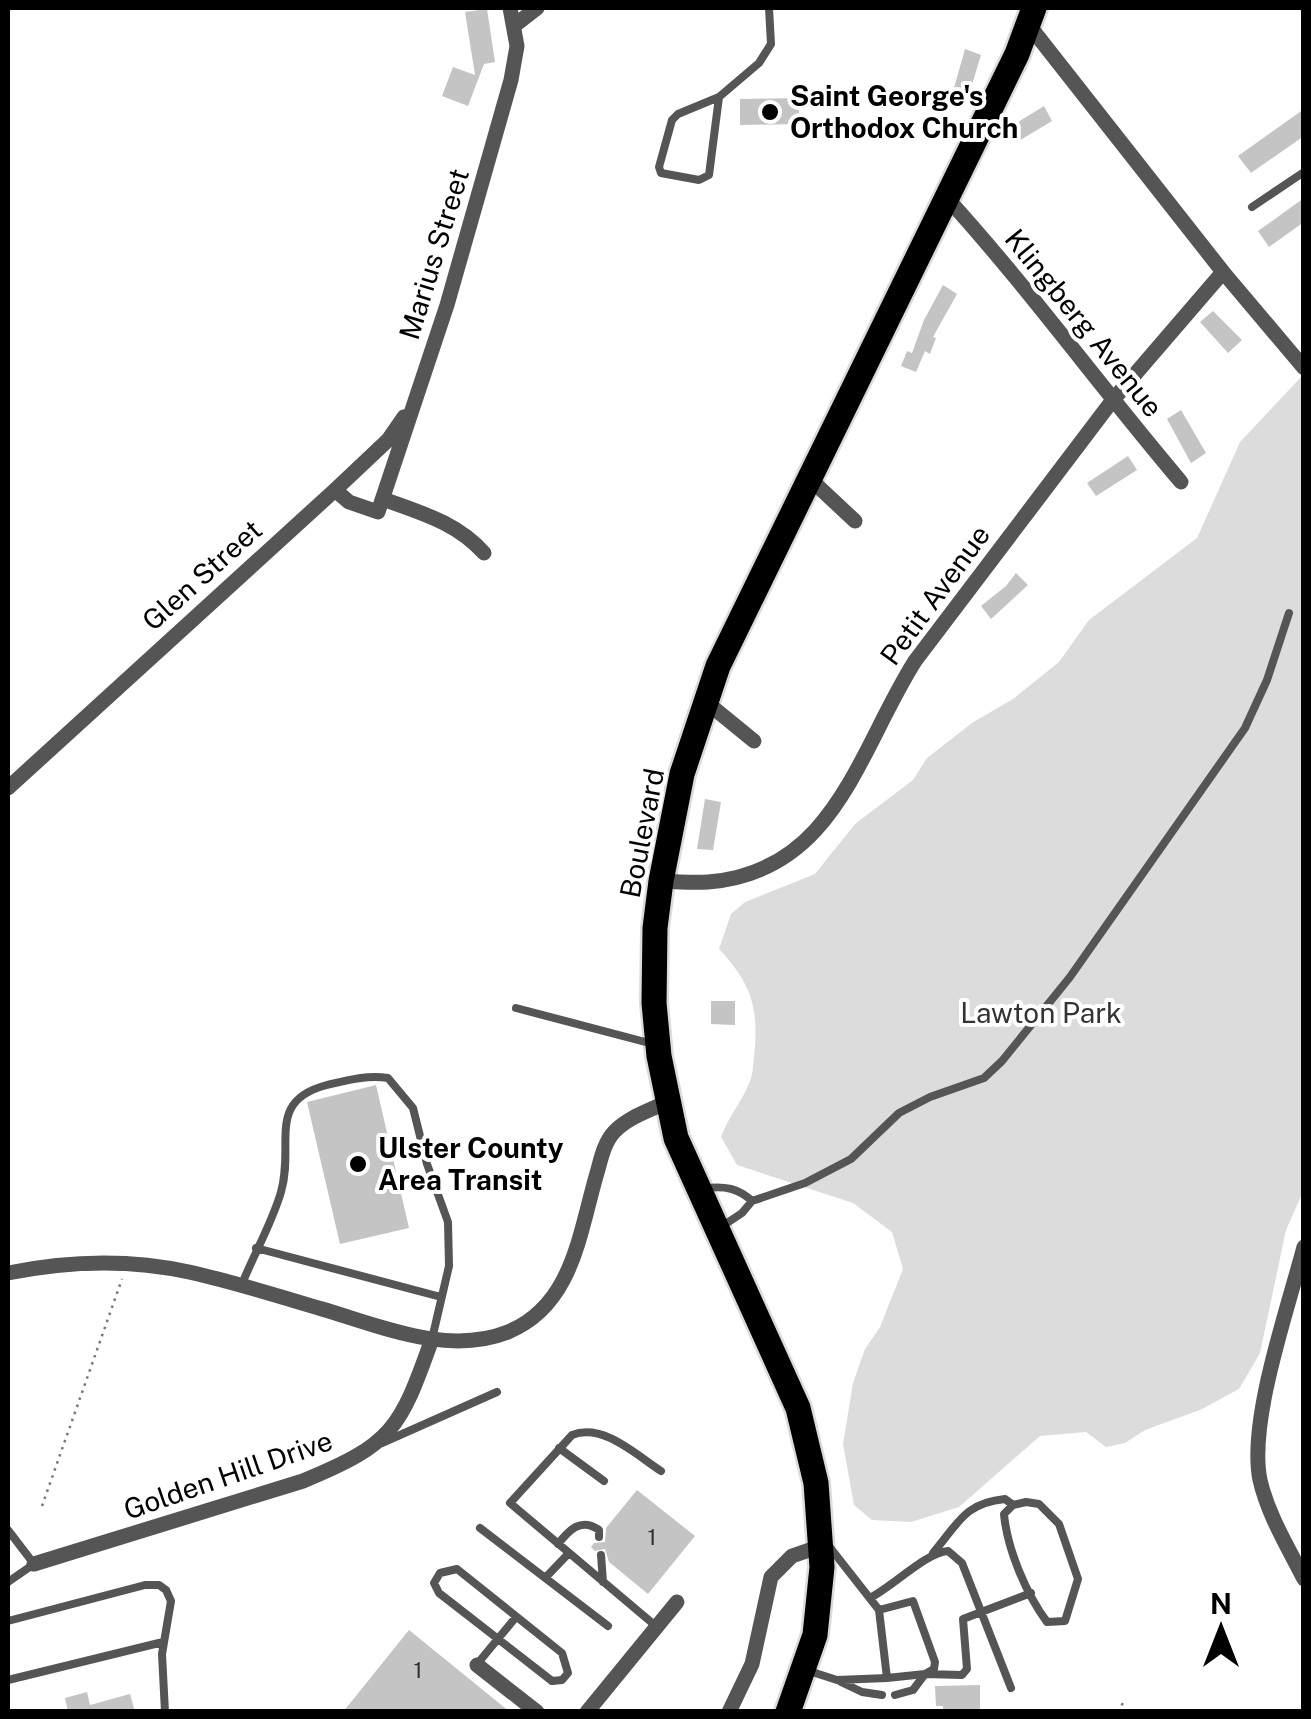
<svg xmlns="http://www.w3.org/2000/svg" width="1311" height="1719" font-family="'Public Sans',sans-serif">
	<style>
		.green { fill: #dcdcdc }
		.building { fill: #c4c4c4 }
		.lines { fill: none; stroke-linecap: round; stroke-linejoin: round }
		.primary-casing { stroke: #dbdbdb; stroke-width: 30 }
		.path { stroke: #777; stroke-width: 2.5; stroke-dasharray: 2.5 5; stroke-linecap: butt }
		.lane { stroke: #555; stroke-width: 8 }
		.street { stroke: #555; stroke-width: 15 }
		.primary { stroke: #000; stroke-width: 25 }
		.poi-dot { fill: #000; stroke: #fff; stroke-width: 4 }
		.labels { text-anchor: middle; stroke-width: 8; stroke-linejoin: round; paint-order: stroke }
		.number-label { font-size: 22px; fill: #313131 }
		.poi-label { font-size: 28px; font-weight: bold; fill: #000; stroke: #fff; text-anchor: start }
		.street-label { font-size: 28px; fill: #000; stroke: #fff }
		.park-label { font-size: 28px; fill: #333; stroke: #fff }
	</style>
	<rect width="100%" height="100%" fill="#fff"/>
	<!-- green -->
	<path class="green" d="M1303,375v817l-17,38 -26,123 -21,36 -39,21 -55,20 -20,13 -19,4 -20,-15 -46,4 -81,71 -48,15 -39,-2 -18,-15 -11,-61 10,-61 12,-34 15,-22 23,-58 -11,-37 -39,-29 -116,-38 -16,-28c7,-20 22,-37 29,-56 3,-7 3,-16 4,-24 5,-47 -1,-72 -35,-108l12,-35 14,-12 70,-28 40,-50 58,-44 14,-22 45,-35 41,-24 46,-37 30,-42 108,-82 43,-96z"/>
	<!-- building -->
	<path class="building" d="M487,9l8,53 -11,2 -16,42 -26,-10 11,-29 22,8 -10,-63z
		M965,49l16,6 -14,46 -15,-6z
		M799,98v26l-59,1v-26z
		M1044,106l8,15 -35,21 -7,-15z
		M1304,109v27l-53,37 -13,-17z
		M1304,198v24l-35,25 -11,-16z
		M943,285l14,9 -24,43 3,1 -6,16 -5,-3 -9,21 -15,-6 6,-15 5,2 12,-33z
		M1213,311l29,29 -14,13 -28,-31z
		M1181,410l25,43 -15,10 -24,-44z
		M1128,456l9,14 -41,26 -9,-13z
		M1016,573l12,12 -37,34 -10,-13 25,-20z
		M705,799l16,3 -8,48 -16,-1z
		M711,1001h24v24l-24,-1z
		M376,1085l33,143 -69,16 -33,-142z
		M637,1490l58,46 -47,58 -39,-32 -4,-13 -10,2 -4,-4 3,-4 11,-1 1,-14z
		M409,1630l101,82h-167z
		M980,1685v27h-37v-6h-7l-1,-20z
		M87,1692l3,13 40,-11 5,18h-67l-3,-14z"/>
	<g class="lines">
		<!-- primary casing -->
		<g class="primary-casing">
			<path id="primary" d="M788,1712l27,-77 7,-68 -6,-84 -18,-75 -122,-270 -17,-82 -5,-53 1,-75 6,-47 21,-107 36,-108 299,-612 17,-46"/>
		</g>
		<!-- path -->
		<path class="path" d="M42,1506l80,-227
			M1118,1712l6,-11"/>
		<!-- lane -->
		<path class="lane" d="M719,97l-10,78 -10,5 -38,-7 -2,-6 13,-47 6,-6 41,-17 40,-34 12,-19 -2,-36
			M1252,207l52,-35
			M516,1008l137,36
			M706,1188c19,-2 32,0 46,13
			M721,1227l21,-14 10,-12 53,-18 46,-24 48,-46 31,-16 54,-19 18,-17 68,-84 175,-249 22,-48 22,-67
			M256,1248l185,49
			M242,1284c12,-30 30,-61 39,-92 14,-48 -16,-91 46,-107 21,-5 40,-10 61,-7l25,30 14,56 21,58 1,44 -17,73
			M382,1443l115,-51
			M559,1448l45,33
			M1026,1502l13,2 20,20 19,55 -13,42 -18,1c-21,-28 -40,-74 -43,-108l9,-9z
			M480,1528l128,98
			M8,1530l26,34 -26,18
			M558,1544c11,-14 23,-27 41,-14v7
			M933,1553c25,-29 31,-50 72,-54l8,6
			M601,1555l2,27
			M457,1569l105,84 6,20 -6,7 -10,1 -113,-88 -5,-10 6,-10z
			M546,1577l23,-24
			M870,1598c25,-13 55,-45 78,-47l14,12 49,125
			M879,1610l34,-9 22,61 -1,7 -9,5 -38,4
			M8,1621l137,-36h14l7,5 5,11 -9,53 3,58
			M657,1627l-147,-124 62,-68c31,-12 63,19 89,36
			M478,1663l38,-46
			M809,1671l28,9 50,-2 -8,-68 -51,-65
			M8,1680l155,-38
			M841,1682l21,10 20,3
			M895,1695l18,-5 12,-16 37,1 5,-6 -4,-50 68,-26"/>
		<!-- street -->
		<path class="street" d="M1028,24l195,248 81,96
			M515,25l22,-17
			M946,197c83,91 155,191 235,285
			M808,477l47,44
			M335,490l14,12 29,10 69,-207 64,-225 6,-34 -7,-38
			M383,499c38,14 73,23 101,54
			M705,701l49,40
			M8,788l327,-298 53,-50 16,-23
			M661,881c16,1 32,2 47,1 127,-10 150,-131 207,-221l197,-260 111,-129
			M1304,1247c-16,61 -56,175 -44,233 8,35 28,67 44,99
			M8,1273c59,-12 122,-14 181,-1 45,10 89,24 133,37 58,17 126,47 186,23 65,-27 71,-98 89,-159 4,-14 7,-30 17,-41 14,-15 35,-21 53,-30
			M34,1564l269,-83c90,-37 97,-52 129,-142
			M477,1665l60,47
			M587,1712l90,-110
			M729,1712l23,-48 19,-87 21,-21 29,-10"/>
		<!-- primary -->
		<use href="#primary" class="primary"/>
	</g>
	<!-- markers -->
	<g class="poi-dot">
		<circle cx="770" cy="112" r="10"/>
		<circle cx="358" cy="1164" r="10"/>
	</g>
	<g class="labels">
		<!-- number labels -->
		<g class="number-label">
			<text x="652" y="1545">1</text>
			<text x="418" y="1678">1</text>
		</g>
		<!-- poi labels -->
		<g class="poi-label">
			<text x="790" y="106">Saint George's<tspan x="790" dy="32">Orthodox Church</tspan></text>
			<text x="378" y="1158">Ulster County<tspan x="378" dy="32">Area Transit</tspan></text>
		</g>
		<!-- street labels -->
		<g class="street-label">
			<text transform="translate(434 254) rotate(-73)" y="10">Marius Street</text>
			<text transform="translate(1084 323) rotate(51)" y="10">Klingberg Avenue</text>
			<text transform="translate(202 575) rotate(-42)" y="10">Glen Street</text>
			<text transform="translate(935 595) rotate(-54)" y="10">Petit Avenue</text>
			<text transform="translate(642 833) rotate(-79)" y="10">Boulevard</text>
			<text transform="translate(228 1475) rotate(-19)" y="10">Golden Hill Drive</text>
		</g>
		<!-- park labels -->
		<g class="park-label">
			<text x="1041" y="1023">Lawton Park</text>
		</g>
	</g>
	<!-- border -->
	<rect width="1311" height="1719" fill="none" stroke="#000000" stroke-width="20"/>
	<!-- north arrow -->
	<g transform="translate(1221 1629)" stroke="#ffffff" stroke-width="8" paint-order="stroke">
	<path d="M0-8L18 38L0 25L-18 38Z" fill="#000000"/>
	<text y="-15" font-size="28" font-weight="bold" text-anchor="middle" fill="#000000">N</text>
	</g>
</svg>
